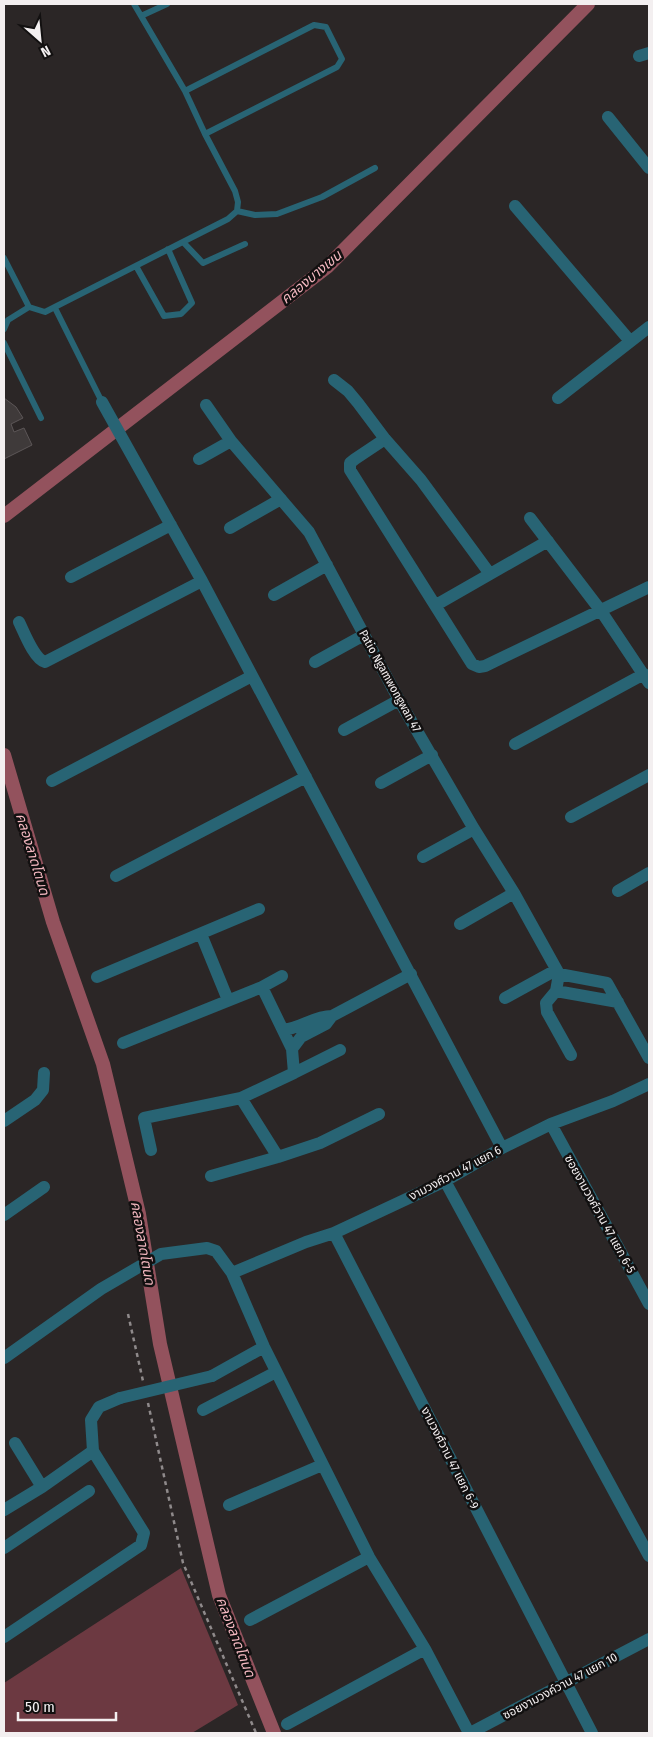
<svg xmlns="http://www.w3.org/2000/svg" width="653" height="1737" font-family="'Fira Sans Condensed','Noto Sans Thai',sans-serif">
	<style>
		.green { fill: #6c3941 }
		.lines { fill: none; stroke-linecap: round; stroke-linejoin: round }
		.canal { stroke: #93525d; stroke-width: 14 }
		.building { fill: #3f3a3a; stroke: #5c5657 }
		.path { stroke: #8f8a8b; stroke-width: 2.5; stroke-dasharray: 4 4; stroke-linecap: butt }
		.service { stroke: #286474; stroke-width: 6 }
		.minor { stroke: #286474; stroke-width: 12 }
		.minor-bridge { stroke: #286474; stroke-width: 12 }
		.labels { text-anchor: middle; stroke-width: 5; stroke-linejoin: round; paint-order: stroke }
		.street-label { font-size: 12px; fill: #f3eff0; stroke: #121010 }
		.water-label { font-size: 14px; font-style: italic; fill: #f4b8c0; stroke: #121010 }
	</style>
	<rect width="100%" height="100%" fill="#2b2626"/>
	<!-- green -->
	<path class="green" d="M181,1568l57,137 -46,28h-188v-50z"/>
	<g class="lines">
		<!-- canal -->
		<path class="canal" d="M4,516l323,-249 261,-263
			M4,755l49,167 50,142 36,150 21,130 59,251 55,138"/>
	</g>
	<!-- building -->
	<path class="building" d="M4,398l12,9 7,11 -12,6 3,8 10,-4 8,17 -28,14z"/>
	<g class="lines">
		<!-- path -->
		<path class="path" d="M128,1314l15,67
			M148,1403l35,160 73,170"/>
		<!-- service -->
		<path class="service" d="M141,16l26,-12
			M185,91l129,-66 12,2 16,32 -5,8 -132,67
			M237,211l18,4 22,-1 45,-17 53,-29
			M183,242l20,21 42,-19
			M4,258l25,49 16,5 183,-93 9,-8 1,-9 -3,-11 -30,-57 -20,-43 -51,-87
			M136,266l28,50 17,-2 11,-11 -24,-54
			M55,308l47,94
			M4,329l4,-9 21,-13
			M4,343l37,75"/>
		<!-- minor -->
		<path class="minor" d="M639,56l10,-3
			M608,117l41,51
			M515,206l115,135
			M334,380l14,11 10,12 27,36 36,41 69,94
			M558,398l91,-71
			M102,402l100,179 300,567
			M206,405l25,36 78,91 90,168 75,129 40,64 45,81
			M385,439l-30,20 -5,4v7l122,194 7,3 6,-1 164,-79
			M199,459l32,-18
			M530,518l71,93 48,72
			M230,528l51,-29
			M71,577l100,-52
			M274,595l53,-30
			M436,605l112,-64
			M19,622c5,10 15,37 26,40l157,-81
			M315,662l49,-27
			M344,730l55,-30
			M515,744l129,-70
			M52,781l200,-105
			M381,783l51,-28
			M571,817l78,-42
			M423,857l51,-28
			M116,876l190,-99
			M618,891l31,-18
			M460,924l54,-31
			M201,934l27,66
			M97,977l162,-68
			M262,987l20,-11
			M556,991l-10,12 1,9 24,43
			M505,998l51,-28
			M618,1002l-62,-11 3,-17 48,9 42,75
			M283,1030c18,-2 31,-14 49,-14l79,-42
			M123,1043l139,-56 30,62 2,24 -53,25 -97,20 7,32
			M292,1049l9,-12 25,-13 6,-8
			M294,1073l46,-23
			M241,1098l37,59
			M4,1121l31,-21 8,-10 1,-17
			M551,1124l98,180
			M211,1176l67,-19 42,-14 59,-29
			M445,1181l204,375
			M4,1215l40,-28
			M334,1233l258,500
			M232,1273l74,-31 28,-9 111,-52 57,-33 49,-24 62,-23 36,-17
			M4,1358l97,-69 60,-35 46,-6 9,3 16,22 32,74 105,210 56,92 44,84
			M212,1376l52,-29
			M203,1410l73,-38
			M15,1443l27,44
			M229,1505l93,-40
			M4,1510l38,-23 51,-36 -2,-31 8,-13 21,-9
			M4,1548l85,-57
			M250,1620l119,-63
			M4,1637l137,-92 3,-12 -51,-82
			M287,1724l138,-75
			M470,1733l179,-94"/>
		<!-- minor-bridge -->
		<path class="minor-bridge" d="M120,1398l92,-22"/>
	</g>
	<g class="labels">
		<!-- street labels -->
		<g class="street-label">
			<text transform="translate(390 681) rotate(61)" y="4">Patio Ngamwongwan 47</text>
			<text transform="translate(455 1173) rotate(-28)" y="4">งามวงศ์วาน 47 แยก 6</text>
			<text transform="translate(600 1214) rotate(61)" y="4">ซอยงามวงศ์วาน 47 แยก 6-5</text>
			<text transform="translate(450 1458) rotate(63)" y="4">งามวงศ์วาน 47 แยก 6-9</text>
			<text transform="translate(560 1686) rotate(-28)" y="4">ซอยงามวงค์วาน 47 แยก 10</text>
		</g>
		<!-- water labels -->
		<g class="water-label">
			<text transform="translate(311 277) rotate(-40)" y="5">คลองบางเขน</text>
			<text transform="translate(33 854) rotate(73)" y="5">คลองลาดโตนด</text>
			<text transform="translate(143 1243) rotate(80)" y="5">คลองลาดโตนด</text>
			<text transform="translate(236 1637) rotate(69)" y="5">คลองลาดโตนด</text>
		</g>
	</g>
	<!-- border -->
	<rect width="653" height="1737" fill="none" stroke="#f3eff0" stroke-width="10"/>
	<!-- north arrow -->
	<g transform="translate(40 40) rotate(153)" stroke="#121010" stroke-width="4" paint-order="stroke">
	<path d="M0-4L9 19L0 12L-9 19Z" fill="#f3eff0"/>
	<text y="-8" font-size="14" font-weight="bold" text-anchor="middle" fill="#f3eff0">N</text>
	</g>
	<!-- scale -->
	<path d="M18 1712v8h98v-8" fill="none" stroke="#f3eff0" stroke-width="2.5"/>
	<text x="25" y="1712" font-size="15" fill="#f3eff0" stroke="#121010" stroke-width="4" paint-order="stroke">50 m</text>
</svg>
